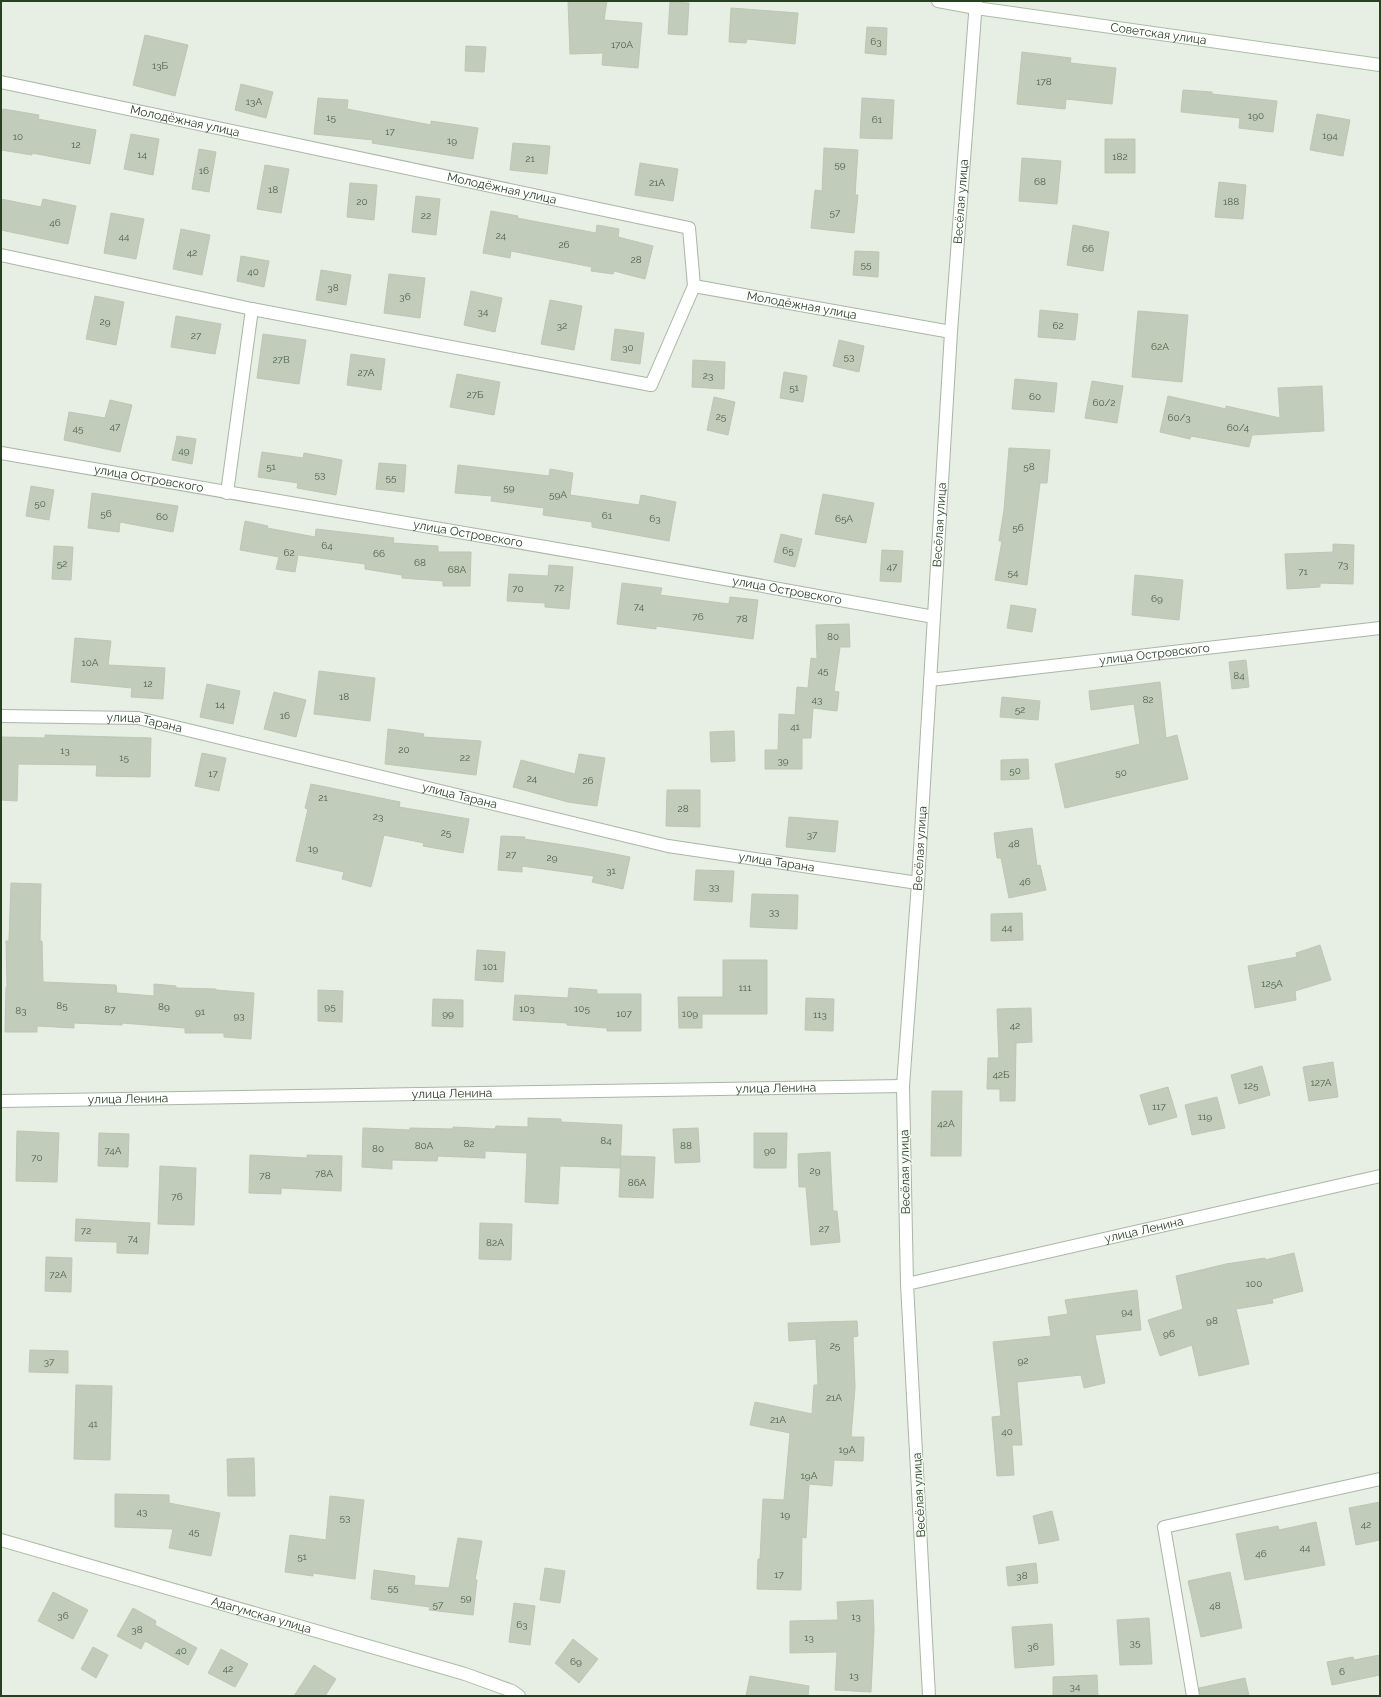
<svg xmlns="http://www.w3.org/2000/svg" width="1381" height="1697" font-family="Raleway,sans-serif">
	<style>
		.building { fill: #c1ccbb; stroke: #bbc8b5 }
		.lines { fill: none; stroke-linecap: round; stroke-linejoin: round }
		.minor-casing { stroke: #aab6a5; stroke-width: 14 }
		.secondary-casing { stroke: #abbda4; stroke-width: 14 }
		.minor { stroke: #fff; stroke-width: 12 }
		.secondary { stroke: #fff; stroke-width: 12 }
		.labels { text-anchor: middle; stroke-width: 3; stroke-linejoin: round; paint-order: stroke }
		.number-label { font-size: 10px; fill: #4e6348 }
		.street-label { font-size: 12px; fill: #274021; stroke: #f6faf4 }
	</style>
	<rect width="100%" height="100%" fill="#e7eee3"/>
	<!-- building -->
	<path class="building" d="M568,1h39l-3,19 38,3 -4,45 -36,-3 1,-12 -33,1z
		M670,2l19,1 -2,32 -19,-1z
		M731,8l67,5 -3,31 -48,-5 -1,4 -17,-1z
		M867,27l20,1 -1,27 -21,-2z
		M145,35l43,10 -13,51 -42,-11z
		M466,46l20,1 -2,25 -19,-1z
		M1022,52l49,6 -1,5 46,5 -4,36 -46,-5 -1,10 -48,-5z
		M241,84l32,8 -7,26 -31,-8z
		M1183,90l29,2v2l65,7 -4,31 -34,-4 1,-10 -59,-6z
		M318,98l30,2 -1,9 84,16v-4l47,7 -5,31 -101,-16 1,-3 -59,-6z
		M862,98l32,2 -2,39 -32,-1z
		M3,109l36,6 -1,4 58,11 -6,34 -58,-11v2l-31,-5v-29z
		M1317,114l33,6 -7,36 -33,-6z
		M131,134l28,5 -6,36 -29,-6z
		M1105,139h30v34h-30z
		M513,143l37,3 -3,28 -37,-4z
		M824,148l34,2 -3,45h3l-4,38 -43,-5 4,-38 7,1z
		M199,149l17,3 -7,40 -17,-3z
		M1022,158l39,3 -4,43 -38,-3z
		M640,163l38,6 -5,32 -38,-6z
		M265,165l24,4 -8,44 -24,-4z
		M1219,182l27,3 -3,34 -28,-2z
		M350,183l27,2 -3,35 -27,-3z
		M416,196l24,3 -4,36 -24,-3z
		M1,199l40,8 2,-8 33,7 -8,38 -67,-14z
		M491,211l27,5 -1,2 79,15 1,-8 22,4 -1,8 35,9 -8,33 -31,-8 -1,3 -22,-3 1,-4 -81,-16 -1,7 -27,-5z
		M111,213l33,6 -8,40 -32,-6z
		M1073,225l36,7 -6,39 -36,-6z
		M181,229l29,6 -8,40 -29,-6z
		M855,251l24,1 -1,25 -25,-2z
		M241,256l28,5 -5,26 -27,-6z
		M321,270l30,5 -5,30 -30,-5z
		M389,274l36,4 -5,40 -36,-5z
		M471,291l31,7 -7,34 -31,-7z
		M95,296l29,6 -8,43 -30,-6z
		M550,300l32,6 -8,44 -33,-6z
		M1040,310l38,4 -3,26 -37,-3z
		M1138,311l50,4 -6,67 -50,-5z
		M176,316l45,8 -6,30 -44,-7z
		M615,329l29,4 -4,31 -29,-4z
		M263,334l43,6 -7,44 -42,-6z
		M839,340l25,6 -5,26 -26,-6z
		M351,354l34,5 -4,31 -34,-5z
		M693,360l32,2 -1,27 -32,-2z
		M784,372l23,4 -4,26 -23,-4z
		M457,374l43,8 -6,33 -44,-8z
		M1015,379l42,4 -3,29 -42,-3z
		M1092,381l31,5 -6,37 -32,-5z
		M1322,386l2,45 -72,4 -3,12 -58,-11 -1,3 -30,-7 8,-36 58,13v-3l54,12 -2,-30z
		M714,397l21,5 -7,33 -21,-5z
		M110,400l22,5 -12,47 -56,-12 5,-28 36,6z
		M177,436l19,3 -4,25 -20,-4z
		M1009,448l41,2 -3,33h-7l-13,102 -32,-5 7,-39h-3l5,-31z
		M262,452l41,6 1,-5 38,7 -6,35 -39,-7 1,-5 -40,-6z
		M379,463l27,2 -2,27 -28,-3z
		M458,465l91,11 1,-7 23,4 -3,22 69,10 2,-10 35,7 -7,39 -77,-14v-5l-49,-7 1,-7 -53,-7 1,-5 -37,-3z
		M31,486l23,4 -5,30 -23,-4z
		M92,493l86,13 -5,26 -53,-10 -1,10 -31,-4z
		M823,494l51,9 -8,40 -51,-9z
		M245,521l23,5 -1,2 48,9 1,-8 78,9 -1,5 45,3v6h33l-1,34h-27v-5l-41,-3v-3l-37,-6v-5l-67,-9 -3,17 -19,-3 3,-12 -39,-7z
		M781,534l21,5 -7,28 -21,-5z
		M1333,544l21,1 -1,39 -33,-1v4l-33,2 -2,-35 48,-2z
		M54,546l19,1 -2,33 -19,-1z
		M882,550l21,1 -2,31 -21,-1z
		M549,565l24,2 -4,42 -24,-2v-4l-38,-2 2,-27 39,2z
		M1135,575l48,5 -4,40 -47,-5z
		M622,583l40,5 -2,7 69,9 1,-7 28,3 -5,39 -97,-13v3l-39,-5z
		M1011,605l25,4 -4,23 -25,-4z
		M849,624l1,23h-10l-6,44 5,1 -2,19 -24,-3 -2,30h-9v31h-37v-19h13l1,-36 16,1 2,-28 11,1 3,-30 6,1 -1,-34z
		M75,638l36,3 -3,24 57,3 -2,31 -32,-2 1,-9 -61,-6z
		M1246,660l3,27 -17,2 -3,-27z
		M319,671l56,7 -5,43 -56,-7z
		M1160,682l6,56 11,-3 11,44 -123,29 -10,-44 85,-20 -6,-40 -43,6 -2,-19z
		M207,684l33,7 -7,33 -33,-7z
		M274,692l32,8 -10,37 -32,-8z
		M1002,697l38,4 -2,19 -38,-3z
		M388,729l36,5 -1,3 58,4 -5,34 -91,-11z
		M734,731l1,30 -24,1 -1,-30z
		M45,735l106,3 -1,39 -54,-1 1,-11 -79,-1 -1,37 -16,-1v-63l44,1z
		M202,753l24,5 -7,33 -24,-5z
		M579,754l26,4 -8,48 -29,-4 -55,-15 8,-27 54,14z
		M1028,759l1,20 -28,1v-20z
		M311,784l89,18 -1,5 70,12 -6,34 -40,-7 1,-3 -40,-8 -13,52 -29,-8 2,-7 -48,-11 12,-52 -3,-1z
		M667,790h33v37l-34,-1z
		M789,817l49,4 -3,31 -49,-5z
		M1032,828l5,38 3,-1 6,25 -37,8 -8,-40h-4l-3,-25z
		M501,836l24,1 -1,2 60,9 46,9 -7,32 -31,-7 2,-6 -72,-10v6l-24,-2z
		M696,870l38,1 -2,31 -38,-2z
		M11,883l30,1 -1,57h2l1,41 73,3 1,8 37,3v-12l22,2v2l40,1v1l38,3 -3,46 -27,-2v-4h-39v-5l-63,-5v2l-48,-2v5l-37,-2v6h-32l1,-45h1l-1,-46h3z
		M752,894l46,1 -1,34 -47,-2z
		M1022,913l1,27 -32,1v-27z
		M1320,945l11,35 -36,11 1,9 -41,8 -7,-42 49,-9 -1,-4z
		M477,950l28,2 -2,30 -28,-2z
		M723,960h44v54h-65v14h-23l-1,-31h45z
		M569,988l28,2v4h44v37h-34v-3l-40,-3v-2l-54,-3 2,-25 53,3z
		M318,990l25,1 -1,31 -24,-1z
		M806,998l28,1 -1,32 -28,-1z
		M433,999l30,1v27l-31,-1z
		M1031,1008l1,34 -16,1 -1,58h-15v-12h-13l1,-31h11l-2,-49z
		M1333,1062l5,35 -29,4 -6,-34z
		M1262,1066l8,29 -31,9 -8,-29z
		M1168,1087l9,30 -28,8 -9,-30z
		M932,1091h30l-1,65h-30z
		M1217,1097l8,31 -33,7 -7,-30z
		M528,1118l33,1v3l61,3 -2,43 -60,-2 -2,38 -33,-2 2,-49 -42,-2v7l-47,-2 -1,5 -45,-1v9l-30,-2 1,-39 47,2v-2l43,1v-2l42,2 1,-3 32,1z
		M698,1128l2,34 -25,1 -2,-34z
		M17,1131l42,2 -2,49 -41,-1z
		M99,1133l30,1 -1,33 -30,-1z
		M754,1133h33l-1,35h-32z
		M830,1152l3,59h4l3,31 -29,3 -5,-58h-7l-1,-33z
		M250,1155l57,3v-3l35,1 -1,35 -60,-3v6l-32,-1z
		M621,1156l34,1 -2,41 -34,-1z
		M160,1166l36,2 -2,57 -36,-1z
		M76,1219l74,4 -2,31 -31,-1v-11l-42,-1z
		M480,1223l32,1 -1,36 -32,-1z
		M1294,1253l9,38 -31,8 1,4 -37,6 13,55 -50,12 -7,-31 -32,11 -12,-36 35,-11 -7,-33 50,-12 39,-6v2z
		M46,1257l26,1 -1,34 -26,-1z
		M1137,1290l4,40 -46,5 10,48 -21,5 -3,-13 -64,7 5,63h-10l2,30 -17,1 -5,-59 9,-1 -8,-74 58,-6 -3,-19 20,-3 -3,-14z
		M857,1321l1,15 -5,1 2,50 -4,50h13l-1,24 -29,-1 -2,26 -23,-2 -3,54 -4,-1 -1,53 -44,-1 1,-30h2l3,-60 21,1 6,-67 -40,-8 5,-23 57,12 2,-29h4l-2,-46 -27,2 -1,-18z
		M30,1350l38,1v22l-39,-1z
		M76,1385l36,1 -2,74 -36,-1z
		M254,1458l1,38h-27l-1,-37z
		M115,1494l54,1v8l51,10 -9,43 -42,-8 4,-19 -58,-2z
		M330,1496l34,4 -9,79 -42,-6v3l-28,-4 5,-37 36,5z
		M1380,1502v38l-24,5 -7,-37z
		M1052,1511l7,29 -20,4 -6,-28z
		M1316,1522l9,43 -80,15 -9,-46 42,-8 1,4z
		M458,1538l24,3 -7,39h2l-4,35 -44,-5 1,-3 -59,-8 3,-29 41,6 -1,9 35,3z
		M1036,1563l2,20 -30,3 -2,-19z
		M545,1568l20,3 -5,32 -20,-3z
		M1230,1572l12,56 -41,9 -13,-56z
		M53,1592l35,18 -15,29 -35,-18z
		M873,1600l1,30 -3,62 -36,-2 2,-38 -47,1v-32l48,-1 -1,-18z
		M514,1603l21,3 -5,39 -21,-3z
		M133,1608l23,13 -1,4 42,23 -9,17 -43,-24 -4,8 -24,-13z
		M1149,1618l3,46 -32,1 -3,-45z
		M1052,1624l2,41 -39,3 -3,-41z
		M573,1639l25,20 -19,24 -24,-20z
		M93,1647l15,8 -12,23 -15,-9z
		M221,1649l27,15 -13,23 -27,-14z
		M1380,1655v20l-48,10 -5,-23 26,-5 1,3z
		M314,1665l22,14 -11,17h-31z
		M1097,1675l1,21h-45v-19z
		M750,1676l59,10 -1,10h-62z
		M1245,1678l4,18h-49l-1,-8z"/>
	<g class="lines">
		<!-- minor casing -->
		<g class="minor-casing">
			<g id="minor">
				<path id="s1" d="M1,82l688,146 5,58 257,46"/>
				<path d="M1,255l251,54 399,76 43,-99"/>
				<path id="s2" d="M1,453l585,101 348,63"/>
				<path d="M227,493l25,-184"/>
				<path id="s3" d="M930,680l450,-52"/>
				<path id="s4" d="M1,716l137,2 530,128 250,37"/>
				<path id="s5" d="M1,1101l902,-15"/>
				<path id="s6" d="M907,1284l473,-108"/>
				<path id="s7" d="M929,1696l-22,-412 -4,-198 15,-203 33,-551 25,-331"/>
				<path d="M1193,1696l-29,-169 216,-48"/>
			</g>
		</g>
		<!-- secondary casing -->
		<g class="secondary-casing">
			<g id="secondary">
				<path id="s8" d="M938,1l38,7 404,57"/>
				<path id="s9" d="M1,1540l464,134 47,17 7,5"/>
			</g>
		</g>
		<!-- minor -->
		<use href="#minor" class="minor"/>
		<!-- secondary -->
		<use href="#secondary" class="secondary"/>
	</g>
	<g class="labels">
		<!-- number labels -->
		<g class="number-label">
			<text x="876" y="45">63</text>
			<text x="622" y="48">170А</text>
			<text x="160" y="69">13Б</text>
			<text x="1044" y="85">178</text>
			<text x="254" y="105">13А</text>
			<text x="1256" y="119">190</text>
			<text x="331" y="121">15</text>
			<text x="877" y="123">61</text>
			<text x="390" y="135">17</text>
			<text x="1330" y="139">194</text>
			<text x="18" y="140">10</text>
			<text x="452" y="144">19</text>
			<text x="76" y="148">12</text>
			<text x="142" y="158">14</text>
			<text x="1120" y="160">182</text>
			<text x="530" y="162">21</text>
			<text x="840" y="168">59</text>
			<text x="204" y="174">16</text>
			<text x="1040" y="185">68</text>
			<text x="657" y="186">21А</text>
			<text x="273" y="193">18</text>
			<text x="362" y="205">20</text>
			<text x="1231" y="205">188</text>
			<text x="835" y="216">57</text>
			<text x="426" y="219">22</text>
			<text x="55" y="226">46</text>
			<text x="501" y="239">24</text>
			<text x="124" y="240">44</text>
			<text x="564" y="248">26</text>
			<text x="1088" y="252">66</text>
			<text x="192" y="256">42</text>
			<text x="636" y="263">28</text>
			<text x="866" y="268">55</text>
			<text x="253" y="275">40</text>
			<text x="333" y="291">38</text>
			<text x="405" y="300">36</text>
			<text x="483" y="315">34</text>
			<text x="105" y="325">29</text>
			<text x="562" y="329">32</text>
			<text x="1058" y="329">62</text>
			<text x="196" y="339">27</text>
			<text x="1160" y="350">62А</text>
			<text x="628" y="351">30</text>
			<text x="849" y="360">53</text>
			<text x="281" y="363">27В</text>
			<text x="366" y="376">27А</text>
			<text x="708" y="379">23</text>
			<text x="794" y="391">51</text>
			<text x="475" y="398">27Б</text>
			<text x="1035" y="400">60</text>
			<text x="1104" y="406">60/2</text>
			<text x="721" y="420">25</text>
			<text x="1179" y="421">60/3</text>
			<text x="115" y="430">47</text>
			<text x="1238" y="431">60/4</text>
			<text x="78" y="432">45</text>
			<text x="184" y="454">49</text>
			<text x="271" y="470">51</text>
			<text x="1029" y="470">58</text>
			<text x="320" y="478">53</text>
			<text x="391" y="481">55</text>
			<text x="509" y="491">59</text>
			<text x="558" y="498">59А</text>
			<text x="40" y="507">50</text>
			<text x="106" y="517">56</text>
			<text x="607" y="519">61</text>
			<text x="162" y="520">60</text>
			<text x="655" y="522">63</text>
			<text x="844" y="522">65А</text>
			<text x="1018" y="531">56</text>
			<text x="327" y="549">64</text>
			<text x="788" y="554">65</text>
			<text x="289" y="556">62</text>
			<text x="379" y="557">66</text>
			<text x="420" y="566">68</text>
			<text x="62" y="567">52</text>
			<text x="1343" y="568">73</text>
			<text x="892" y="570">47</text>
			<text x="457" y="573">68А</text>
			<text x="1303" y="575">71</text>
			<text x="1013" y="576">54</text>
			<text x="559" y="591">72</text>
			<text x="518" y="592">70</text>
			<text x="1157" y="602">69</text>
			<text x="639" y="610">74</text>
			<text x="698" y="620">76</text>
			<text x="742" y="622">78</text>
			<text x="833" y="640">80</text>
			<text x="90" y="666">10А</text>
			<text x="823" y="674">45</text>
			<text x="1239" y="679">84</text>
			<text x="148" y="687">12</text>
			<text x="344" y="700">18</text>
			<text x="817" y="703">43</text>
			<text x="1148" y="703">82</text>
			<text x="220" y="708">14</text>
			<text x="1020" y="713">52</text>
			<text x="285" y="719">16</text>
			<text x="795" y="730">41</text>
			<text x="404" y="753">20</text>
			<text x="65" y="754">13</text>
			<text x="124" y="761">15</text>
			<text x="465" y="761">22</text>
			<text x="783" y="764">39</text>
			<text x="1015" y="774">50</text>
			<text x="1121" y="776">50</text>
			<text x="213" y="777">17</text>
			<text x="532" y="782">24</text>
			<text x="588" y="784">26</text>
			<text x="323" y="801">21</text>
			<text x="683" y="812">28</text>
			<text x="378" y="820">23</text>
			<text x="446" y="836">25</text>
			<text x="812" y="838">37</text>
			<text x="1014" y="847">48</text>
			<text x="313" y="852">19</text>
			<text x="511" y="858">27</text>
			<text x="552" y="861">29</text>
			<text x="611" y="874">31</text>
			<text x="1025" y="885">46</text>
			<text x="714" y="890">33</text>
			<text x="774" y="915">33</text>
			<text x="1007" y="931">44</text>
			<text x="490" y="970">101</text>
			<text x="1272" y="987">125А</text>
			<text x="745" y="991">111</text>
			<text x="62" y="1009">85</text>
			<text x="164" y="1010">89</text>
			<text x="330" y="1010">95</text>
			<text x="527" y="1012">103</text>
			<text x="582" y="1012">105</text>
			<text x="110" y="1013">87</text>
			<text x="21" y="1014">83</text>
			<text x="200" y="1015">91</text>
			<text x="448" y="1017">99</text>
			<text x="624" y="1017">107</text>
			<text x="690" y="1017">109</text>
			<text x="820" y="1018">113</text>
			<text x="239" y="1019">93</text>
			<text x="1015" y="1029">42</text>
			<text x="1001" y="1078">42Б</text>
			<text x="1321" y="1086">127А</text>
			<text x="1251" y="1089">125</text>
			<text x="1159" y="1110">117</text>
			<text x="1205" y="1120">119</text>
			<text x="946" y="1127">42А</text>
			<text x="606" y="1144">84</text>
			<text x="469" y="1147">82</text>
			<text x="424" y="1149">80А</text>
			<text x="686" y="1149">88</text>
			<text x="378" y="1152">80</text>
			<text x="113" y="1154">74А</text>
			<text x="770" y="1154">90</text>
			<text x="37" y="1161">70</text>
			<text x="815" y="1174">29</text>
			<text x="324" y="1177">78А</text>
			<text x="265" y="1179">78</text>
			<text x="637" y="1186">86А</text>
			<text x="177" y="1200">76</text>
			<text x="824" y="1232">27</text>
			<text x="86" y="1234">72</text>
			<text x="133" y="1242">74</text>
			<text x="495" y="1246">82А</text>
			<text x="58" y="1278">72А</text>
			<text x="1254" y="1287">100</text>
			<text x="1127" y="1315">94</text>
			<text x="1212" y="1324">98</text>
			<text x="1169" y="1337">96</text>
			<text x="835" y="1349">25</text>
			<text x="1023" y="1364">92</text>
			<text x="49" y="1365">37</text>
			<text x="834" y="1401">21А</text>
			<text x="778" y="1423">21А</text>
			<text x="93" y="1427">41</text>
			<text x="1007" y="1435">40</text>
			<text x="847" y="1453">19А</text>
			<text x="809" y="1479">19А</text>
			<text x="142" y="1515">43</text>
			<text x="785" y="1518">19</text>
			<text x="345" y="1521">53</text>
			<text x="1366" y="1528">42</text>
			<text x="194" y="1535">45</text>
			<text x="1305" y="1551">44</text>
			<text x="1261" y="1557">46</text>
			<text x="302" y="1560">51</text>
			<text x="779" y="1578">17</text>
			<text x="1022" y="1579">38</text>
			<text x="393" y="1591">55</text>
			<text x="466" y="1601">59</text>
			<text x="438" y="1608">57</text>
			<text x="1215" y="1609">48</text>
			<text x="63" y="1619">36</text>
			<text x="856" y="1620">13</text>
			<text x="522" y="1628">63</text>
			<text x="137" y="1633">38</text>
			<text x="809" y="1641">13</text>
			<text x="1135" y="1646">35</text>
			<text x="1033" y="1650">36</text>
			<text x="181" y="1654">40</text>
			<text x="576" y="1665">69</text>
			<text x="228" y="1672">42</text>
			<text x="1342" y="1675">6</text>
			<text x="854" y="1679">13</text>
			<text x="1075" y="1690">34</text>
		</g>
		<!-- street labels -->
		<g class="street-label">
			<text dy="4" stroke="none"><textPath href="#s8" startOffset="223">Советская улица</textPath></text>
			<text dy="4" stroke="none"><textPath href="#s1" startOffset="188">Молодёжная улица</textPath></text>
			<text dy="4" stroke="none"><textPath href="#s1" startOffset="512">Молодёжная улица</textPath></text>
			<text dy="4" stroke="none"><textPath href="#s7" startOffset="1497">Весёлая улица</textPath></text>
			<text dy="4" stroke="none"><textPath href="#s1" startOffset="871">Молодёжная улица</textPath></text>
			<text dy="4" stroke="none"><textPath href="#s2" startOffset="150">улица Островского</textPath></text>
			<text dy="4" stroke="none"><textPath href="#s7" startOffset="1173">Весёлая улица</textPath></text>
			<text dy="4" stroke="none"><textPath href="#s2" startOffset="474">улица Островского</textPath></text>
			<text dy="4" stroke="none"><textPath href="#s2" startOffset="798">улица Островского</textPath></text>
			<text dy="4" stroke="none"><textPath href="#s3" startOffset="226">улица Островского</textPath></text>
			<text dy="4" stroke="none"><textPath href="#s4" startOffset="144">улица Тарана</textPath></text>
			<text dy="4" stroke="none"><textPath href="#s4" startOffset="468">улица Тарана</textPath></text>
			<text dy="4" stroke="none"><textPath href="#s7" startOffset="849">Весёлая улица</textPath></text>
			<text dy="4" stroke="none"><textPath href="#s4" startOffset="792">улица Тарана</textPath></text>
			<text dy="4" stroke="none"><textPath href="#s5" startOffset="775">улица Ленина</textPath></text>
			<text dy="4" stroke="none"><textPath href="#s5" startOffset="451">улица Ленина</textPath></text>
			<text dy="4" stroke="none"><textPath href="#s5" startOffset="127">улица Ленина</textPath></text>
			<text transform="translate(905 1172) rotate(-91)" y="4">Весёлая улица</text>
			<text dy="4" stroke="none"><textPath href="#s6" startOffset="243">улица Ленина</textPath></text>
			<text transform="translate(919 1495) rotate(-93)" y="4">Весёлая улица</text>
			<text dy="4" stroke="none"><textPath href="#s9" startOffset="271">Адагумская улица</textPath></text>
		</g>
	</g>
	<!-- border -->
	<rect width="1381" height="1697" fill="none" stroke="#274021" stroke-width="4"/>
</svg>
